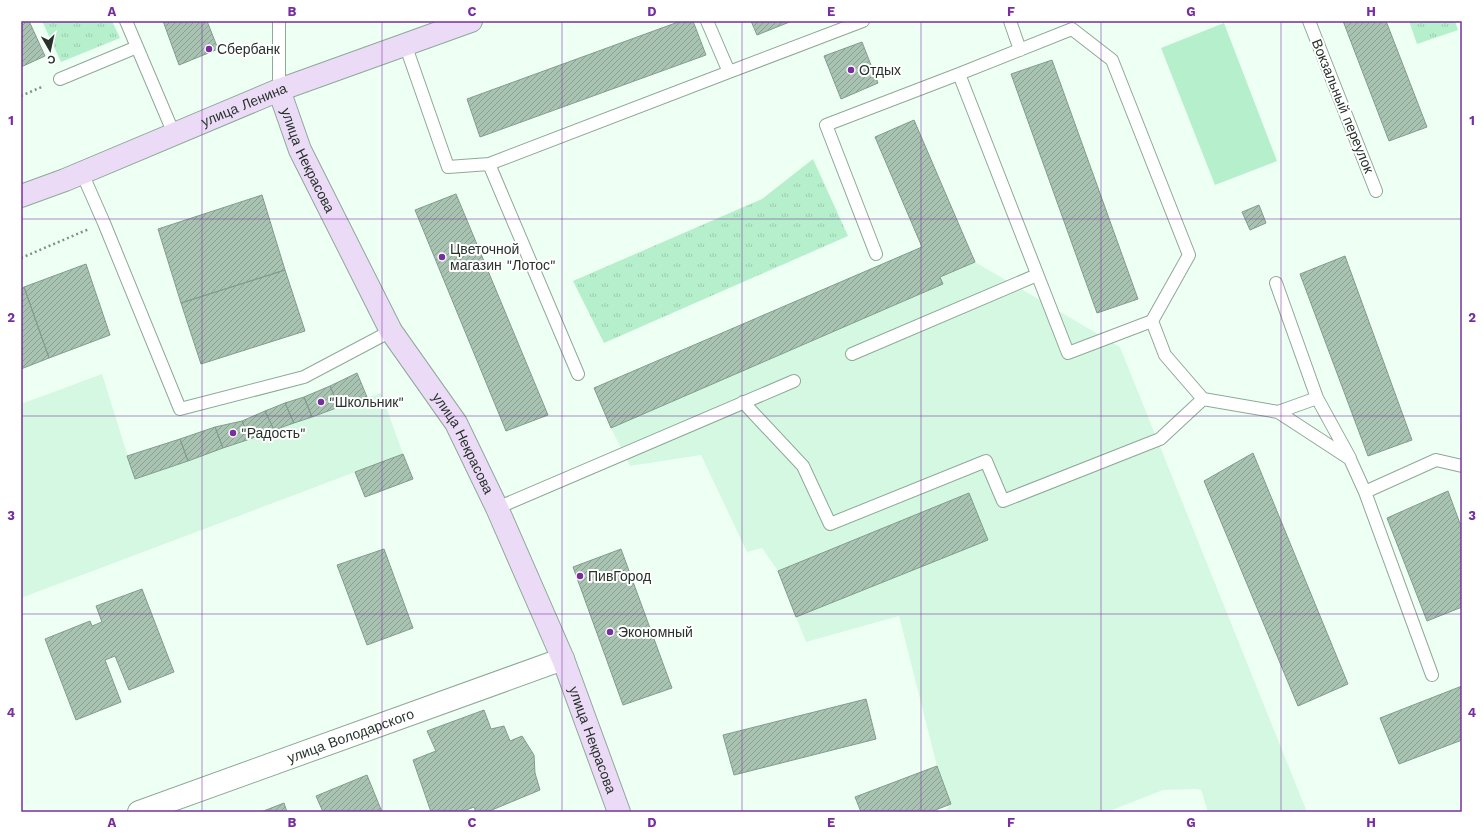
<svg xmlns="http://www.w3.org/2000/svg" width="1483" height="833" font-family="'Work Sans',sans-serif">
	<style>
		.built { fill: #d4f8e1 }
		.grass { fill: url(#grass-tufts) }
		.pitch { fill: #b6efcc }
		.building { fill: url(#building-hatch); stroke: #829d8c }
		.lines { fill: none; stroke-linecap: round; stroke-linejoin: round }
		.lane-casing { stroke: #8ea998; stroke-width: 14 }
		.street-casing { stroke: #8ea998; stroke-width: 24 }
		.secondary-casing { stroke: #8ea998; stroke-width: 24 }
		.path { stroke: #839188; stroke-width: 2.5; stroke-dasharray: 2 3; stroke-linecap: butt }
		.lane { stroke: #fff; stroke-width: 12 }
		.street { stroke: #fff; stroke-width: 22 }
		.secondary { stroke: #ecdbf7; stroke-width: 22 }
		.grid { fill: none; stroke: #782ea0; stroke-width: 1; stroke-opacity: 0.55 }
		.poi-dot { fill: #782ea0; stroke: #fff; stroke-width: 1.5 }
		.labels { text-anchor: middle; stroke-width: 4; stroke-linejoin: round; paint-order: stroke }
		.poi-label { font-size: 14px; fill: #27322b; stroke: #fff; text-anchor: start }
		.street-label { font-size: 14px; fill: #27322b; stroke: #fff }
		.neatline { fill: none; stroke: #782ea0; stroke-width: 1.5 }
		.grid-label { font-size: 13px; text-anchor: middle; font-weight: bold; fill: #782ea0 }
	</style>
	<defs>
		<pattern id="grass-tufts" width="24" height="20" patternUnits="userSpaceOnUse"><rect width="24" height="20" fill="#b6efcc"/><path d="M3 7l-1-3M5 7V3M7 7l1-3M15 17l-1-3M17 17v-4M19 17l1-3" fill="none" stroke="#9ccdaf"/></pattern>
		<pattern id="building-hatch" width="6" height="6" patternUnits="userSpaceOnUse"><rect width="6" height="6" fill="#a8c3b1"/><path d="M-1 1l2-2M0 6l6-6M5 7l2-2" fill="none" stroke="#899f90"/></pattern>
	</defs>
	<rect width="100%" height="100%" fill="#eefff4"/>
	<!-- built -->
	<path class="built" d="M975,262l145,85 187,465h-99l-7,-22 -5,-1 -33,1 -56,22h-163l7,-8 -14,-38 -38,-150 -93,26 -10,-25 192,-77 -19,-46 -191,77 -16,-23 -15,4 -46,-97 -71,11 -19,-38 331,-143 -2,-8z
		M102,374l33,105 246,-86 22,61 -382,144v-194z"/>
	<!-- grass -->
	<path class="grass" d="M42,21h70l8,17 -59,24z
		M1409,21h46l3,9 -41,14z
		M813,159l35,77 -244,107 -31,-62 189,-82z"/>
	<!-- pitch -->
	<path class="pitch" d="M1224,23l53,138 -62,24 -54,-137z"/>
	<!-- building -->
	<path class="building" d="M24,21h5l16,35 -24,11v-45z
		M163,21h44l11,28 -39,16z
		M681,21h12l13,34 -226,82 -13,-38z
		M751,21h41l-35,14z
		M1343,21h43l41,106 -38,14z
		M862,42l16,41 -37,16 -17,-43z
		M1052,60l86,239 -41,14 -86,-239z
		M914,120l61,142 -35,15 3,7 -332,144 -17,-40 328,-141 -47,-110z
		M456,194l92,221 -42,16 -91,-221z
		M262,195l23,75 -104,33 -23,-74z
		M1259,205l7,18 -16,7 -8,-18z
		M1345,256l67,184 -44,16 -68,-182z
		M86,264l24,71 -61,23 -25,-71z
		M285,270l20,61 -104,33 -20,-61z
		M24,287l25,71 -28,11v-80z
		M357,373l10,24 -28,10 -9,-21z
		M330,386l9,21 -27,10 -8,-20z
		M304,397l8,20 -18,6 -9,-20z
		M285,403l9,20 -20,7 -9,-19z
		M265,411l9,19 -24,9 -8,-18z
		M242,421l8,18 -27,9 -8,-21z
		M215,427l8,21 -35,13 -8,-22z
		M180,439l8,22 -53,18 -8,-23z
		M1253,453l95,231 -50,22 -94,-225z
		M403,454l10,25 -48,18 -10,-25z
		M1448,491l14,38v78l-35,14 -40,-103z
		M969,493l19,47 -192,77 -18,-46z
		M384,549l29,79 -46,17 -30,-80z
		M621,549l51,139 -49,17 -50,-138z
		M142,589l32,83 -45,18 -14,-34 -10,4 16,42 -45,18 -31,-81 45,-18 2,5 10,-4 -6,-16z
		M1462,686v54l-63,24 -19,-46z
		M866,699l10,40 -142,36 -11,-40z
		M484,710l7,19 13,-3 6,15 12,-5 12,19 1,18 5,17 -53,22h-11l-2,-5 -13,5h-30l-18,-52 23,-9 -9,-20z
		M937,766l14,38 -21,8h-69l-6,-15z
		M367,775l15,37h-59l-7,-16z
		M284,803l3,9h-26z"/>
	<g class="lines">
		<!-- lane casing -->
		<g class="lane-casing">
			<path id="lane" d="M126,21l48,113
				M279,21v69
				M1010,21l10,29
				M1309,21l67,170
				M405,44l43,123 41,-3
				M729,72l134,-51
				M959,74l109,279 84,-32
				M60,79l77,-32
				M82,173l22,50 76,186 124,-32 87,-46
				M876,254l-50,-129 133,-51 113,-45 40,31 77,195 -37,66 13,34 38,44 75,13 72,47 15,33
				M1276,283l41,115 -39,14
				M852,354l185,-79
				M578,374l-89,-210 240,-92 -22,-51
				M1317,398l33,60
				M743,402l60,64 27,58 156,-63 17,40 157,-62 43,-40
				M497,508l297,-127
				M1432,675l-67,-183 71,-32 26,6"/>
		</g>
		<!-- street casing -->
		<g class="street-casing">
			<g id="street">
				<path id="s1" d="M139,812l424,-153"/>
			</g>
		</g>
		<!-- secondary casing -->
		<g class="secondary-casing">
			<g id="secondary">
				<path id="s2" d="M279,90l21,60 91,181 65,92 41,85 66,151 56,153"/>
				<path id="s3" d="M21,196l44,-16 214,-90 192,-69"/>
			</g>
		</g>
		<!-- path -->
		<path class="path" d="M21,96l23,-10
			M21,258l68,-29"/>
		<!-- lane -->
		<use href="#lane" class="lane"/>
		<!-- street -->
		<use href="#street" class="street"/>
		<!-- secondary -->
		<use href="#secondary" class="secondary"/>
	</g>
	<!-- grid -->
	<path class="grid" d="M202,21v791M382,21v791M562,21v791M742,21v791M921,21v791M1101,21v791M1281,21v791M21,219h1441M21,416h1441M21,614h1441"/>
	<!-- markers -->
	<g class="poi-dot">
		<circle cx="209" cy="49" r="4"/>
		<circle cx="851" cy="70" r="4"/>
		<circle cx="442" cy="257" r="4"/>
		<circle cx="321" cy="402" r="4"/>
		<circle cx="233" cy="433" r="4"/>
		<circle cx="580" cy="576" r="4"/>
		<circle cx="610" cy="632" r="4"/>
	</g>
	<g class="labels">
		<!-- poi labels -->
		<g class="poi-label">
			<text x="217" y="54">Сбербанк</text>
			<text x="859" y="75">Отдых</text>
			<text x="450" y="254">Цветочной<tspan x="450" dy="16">магазин "Лотос"</tspan></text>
			<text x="329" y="407">"Школьник"</text>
			<text x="241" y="438">"Радость"</text>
			<text x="588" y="581">ПивГород</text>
			<text x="618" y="637">Экономный</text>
		</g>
		<!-- street labels -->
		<g class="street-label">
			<text dy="5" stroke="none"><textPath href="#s3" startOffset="241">улица Ленина</textPath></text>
			<text transform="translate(1343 106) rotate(68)" y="5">Вокзальный переулок</text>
			<text dy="5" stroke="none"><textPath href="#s2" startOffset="76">улица Некрасова</textPath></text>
			<text dy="5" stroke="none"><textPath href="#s2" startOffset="400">улица Некрасова</textPath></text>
			<text dy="5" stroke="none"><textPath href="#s1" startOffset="225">улица Володарского</textPath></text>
			<text dy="5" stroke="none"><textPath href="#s2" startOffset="724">улица Некрасова</textPath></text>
		</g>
	</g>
	<!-- border -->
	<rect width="1483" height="833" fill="none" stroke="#ffffff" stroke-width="44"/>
	<!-- north arrow -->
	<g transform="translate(50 50) rotate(171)" stroke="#ffffff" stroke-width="3" paint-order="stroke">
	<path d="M0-3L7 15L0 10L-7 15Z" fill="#27322b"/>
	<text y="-6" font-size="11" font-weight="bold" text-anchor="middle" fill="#27322b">С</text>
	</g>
	<rect x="22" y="22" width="1439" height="789" class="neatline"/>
	<g class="grid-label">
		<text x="112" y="16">A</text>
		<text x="292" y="16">B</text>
		<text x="472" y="16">C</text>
		<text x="652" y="16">D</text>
		<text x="831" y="16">E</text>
		<text x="1011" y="16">F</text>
		<text x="1191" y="16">G</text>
		<text x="1371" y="16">H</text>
		<text x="11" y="125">1</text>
		<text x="1472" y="125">1</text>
		<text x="11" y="322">2</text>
		<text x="1472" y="322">2</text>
		<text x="11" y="520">3</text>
		<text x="1472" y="520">3</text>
		<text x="11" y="717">4</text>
		<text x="1472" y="717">4</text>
		<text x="112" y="827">A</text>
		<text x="292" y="827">B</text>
		<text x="472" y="827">C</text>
		<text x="652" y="827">D</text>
		<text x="831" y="827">E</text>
		<text x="1011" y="827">F</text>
		<text x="1191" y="827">G</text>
		<text x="1371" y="827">H</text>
	</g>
</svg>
